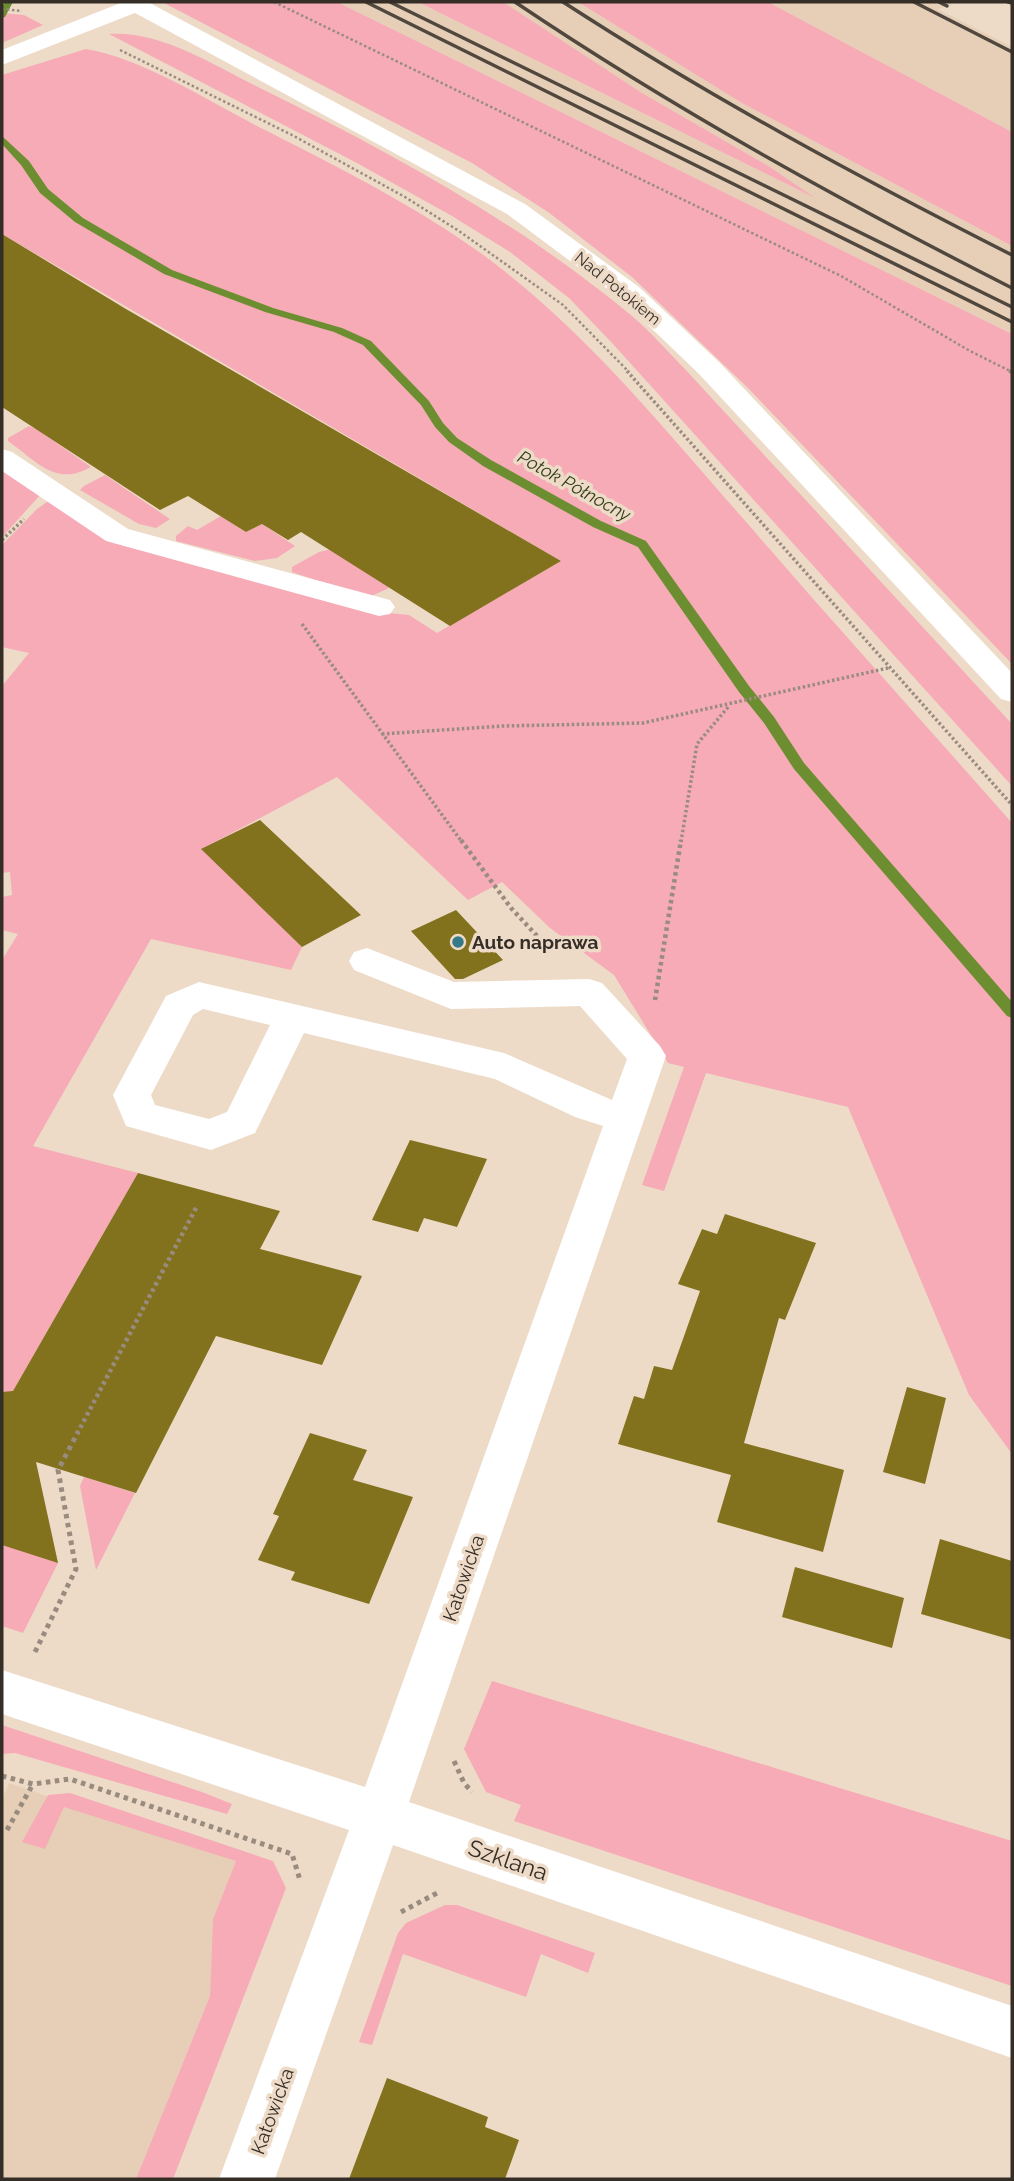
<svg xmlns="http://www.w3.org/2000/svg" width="1014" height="2181" font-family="Raleway,sans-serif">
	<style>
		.built { fill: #e6cfb6 }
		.green { fill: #f6abb7 }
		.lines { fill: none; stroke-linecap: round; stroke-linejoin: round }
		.stream { fill: #6d8e30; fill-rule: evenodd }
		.building { fill: #82711d }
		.path-far3 { stroke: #998c7f; stroke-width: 2.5; stroke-dasharray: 2.5 2.5; stroke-linecap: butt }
		.path-far2 { stroke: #998c7f; stroke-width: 3.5; stroke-dasharray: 2.5 2.5; stroke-linecap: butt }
		.path-far1 { stroke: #998c7f; stroke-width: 4.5; stroke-dasharray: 3.5 3.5; stroke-linecap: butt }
		.path { stroke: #998c7f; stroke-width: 5; stroke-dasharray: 4.5 4.5; stroke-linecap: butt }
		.minor { fill: #fff; fill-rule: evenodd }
		.major { fill: #fff; fill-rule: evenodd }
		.rail { stroke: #50483f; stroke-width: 3.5 }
		.poi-dot { fill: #367a89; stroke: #eddbc8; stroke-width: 2.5 }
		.labels { text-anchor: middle; stroke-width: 7; stroke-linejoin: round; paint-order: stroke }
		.far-street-label { font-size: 16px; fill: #352e27; stroke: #eddbc8 }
		.far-water-label { font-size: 18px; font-style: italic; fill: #32401a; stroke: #eddbc8 }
		.poi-label { font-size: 19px; font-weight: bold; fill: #352e27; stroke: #eddbc8; text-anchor: start }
		.street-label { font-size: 19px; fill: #352e27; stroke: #eddbc8 }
		.near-street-label { font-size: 23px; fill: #352e27; stroke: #eddbc8 }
	</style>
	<rect width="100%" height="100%" fill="#eddbc8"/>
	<!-- built -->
	<path class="built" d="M337,2h81l391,193 -39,-28 -128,-74 -83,-52 -56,-39h75l164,101 270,143v88z
		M768,2h190l-20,7 74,38v85z
		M9,1783l227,78 -23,58 -3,77 -74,183h-134v-380z"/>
	<!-- green -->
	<path class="green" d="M162,2h175l675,332v330l-266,-278 -114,-109 -84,-65 -76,-49z
		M418,2h85l139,91 128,74 45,31z
		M578,2h190l244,130v114l-270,-143z
		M2,13l22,2 19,10 -41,18z
		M109,34c55,-3 105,32 153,55 130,64 258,134 370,227 19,16 35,35 52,52l328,356v62l-399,-442 -44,-46 -59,-46 -58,-36 -97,-54z
		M86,49c55,9 123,52 173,78 77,39 167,84 235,136 96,73 173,169 253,260 87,101 177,200 265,300v631l-43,-59 -121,-288 -142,-34 -42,118 -22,-6 42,-118 -16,-4 -54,-88 -64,-47 -48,-46 -34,18 -131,-123 -135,72 100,98 -11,23 -140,-31 -118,207 105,27 -136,237v-450l16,-26 -16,-4v-33l10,-2 -2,-23 -8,1v-187l27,-33 -27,-6v-102l35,-36 20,-14 67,41 244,75 41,4 28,18 124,-72 -559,-327v-159z
		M29,426l9,4 53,37c-36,20 -53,-5 -83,-26v-3z
		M2,466l40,27 -40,44z
		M105,475l65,44 -14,9 -17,-4 -59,-34 4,-4z
		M221,516l25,16 16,-8 33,22 -18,12 -22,3 -79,-20v-5l12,-10 9,4z
		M349,545l40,43 -22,10 -75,-26v-5l27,-15z
		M2,1465l37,12 19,86 -35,70 -21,-7z
		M84,1477l51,16 -39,77 -16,-84z
		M492,1681l520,160v145l-498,-165 7,-16 -35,-13 -22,-43z
		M2,1725l200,67 30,12 -5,10 -212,-61 -13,1z
		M70,1793l203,68 13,27 -113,291h-37l74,-183 3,-77 23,-58 -172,-54 -19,42 -23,-7 26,-47z
		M445,1905h12l138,48 -7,20 -47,-19 -15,43 -123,-43 -31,91 -13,-3 39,-109 8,-10z"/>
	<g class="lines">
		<!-- stream -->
		<path class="stream" d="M5,2h8l-8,15 -3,1v-11z
			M2,136l27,25 19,28 35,29 89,52 101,38 69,20 29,13 58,60 14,22 14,15 34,22 110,61 45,20 103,145 25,31 30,46 208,239v16l-5,-2 -213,-247 -30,-46 -25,-31 -101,-145 -45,-20 -110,-61 -34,-24 -14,-15 -14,-22 -58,-60 -29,-13 -69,-20 -101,-38 -89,-52 -35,-29 -19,-28 -19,-21z"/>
	</g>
	<!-- building -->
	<path class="building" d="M2,234l124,75 435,252 -111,65 -149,-94 -13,8 -26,-16 -16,8 -58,-36 -28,14 -158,-103z
		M260,820l101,95 -59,32 -101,-98z
		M456,910l47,50 -40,19h-8l-44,-48z
		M410,1140l77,19 -30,68 -33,-9 -6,14 -46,-12z
		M138,1173l142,38 -20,38 102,27 -40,89 -106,-29 -80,157 -100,-31 22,101 -56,-18v-153l11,-1z
		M725,1214l91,29 -31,77 -6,-2 -35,125 100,27 -21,82 -106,-30 14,-47 -113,-31 16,-48 10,3 10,-33 18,4 28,-79 -22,-7 24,-55 15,5z
		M907,1387l39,11 -21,86 -42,-12z
		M310,1433l57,17 -14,30 60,17 -44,107 -78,-24 4,-8 -37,-12 21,-44 -6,-2z
		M940,1539l72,22v79l-91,-26z
		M795,1567l109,31 -12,50 -110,-31z
		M387,2078l101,39 -3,10 34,13 -14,39h-156z"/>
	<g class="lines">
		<!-- path-far3 -->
		<path class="path-far3" d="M274,2l567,274 129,75 42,21
			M2,9l20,2
			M120,50l172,85 113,62 54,34 104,74 66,67"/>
		<!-- path-far2 -->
		<path class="path-far2" d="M627,371l385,434
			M1009,371l3,1
			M2,540l22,-21
			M302,624l160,218
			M382,734l121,-8 140,-3 245,-55
			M681,842l16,-98 32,-38"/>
		<!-- path-far1 -->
		<path class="path-far1" d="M461,840l50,68 40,43
			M655,1000l26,-160
			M77,1434l120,-228"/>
		<!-- path -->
		<path class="path" d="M35,1652l41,-83 -18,-99 20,-38
			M454,1761l10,22 8,9
			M2,1776l31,8 37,-5 222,75 8,26
			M7,1830l26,-46
			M401,1912l38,-20"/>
		<!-- minor -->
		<path class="minor" d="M123,2l25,2 -3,5 -143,56v-15z
			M2,449l10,3 116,77 262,71 5,7 -5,7 -11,2 -273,-75 -104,-70z
			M367,948l87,34 135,-3 13,4 58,63 6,10 -257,746 603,204v52l-619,-213 -118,334h-56l130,-349 -347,-116v-44l363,117 238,-661 -28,-9 -80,-38 -191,-46 -49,100 -44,17 -85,-24 -13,-31 53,-99 33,-14 305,71 108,47 15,-41 -47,-53 -129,3 -97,-39 -5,-9 5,-9zM203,1009l67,16 -43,87 -18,7 -54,-14 -4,-10 42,-80z"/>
		<!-- major -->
		<path class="major" d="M121,2h27l377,202 114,83 80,75 293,311v29l-11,-3 -302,-325 -78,-75 -114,-85 -383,-207z"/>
		<!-- rail -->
		<path class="rail" d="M366,2l646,320
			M390,2l622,305
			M515,2c159,107 326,199 497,286
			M563,2c145,94 295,175 449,253
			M914,2l98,50
			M939,2l8,4
			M1008,2l4,1"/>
	</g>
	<!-- markers -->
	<circle class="poi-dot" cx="458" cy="942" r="7"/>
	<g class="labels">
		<!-- far-street labels -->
		<g class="far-street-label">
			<text transform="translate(618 288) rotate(39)" y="6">Nad Potokiem</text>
		</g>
		<!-- far-water labels -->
		<g class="far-water-label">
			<text transform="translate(574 486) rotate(29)" y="6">Potok Północny</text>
		</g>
		<!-- poi labels -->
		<g class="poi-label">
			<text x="472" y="949">Auto naprawa</text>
		</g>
		<!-- street labels -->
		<g class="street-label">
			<text transform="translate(463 1578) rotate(-71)" y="7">Katowicka</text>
			<text transform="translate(272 2111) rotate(-70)" y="7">Katowicka</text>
		</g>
		<!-- near-street labels -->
		<g class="near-street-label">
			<text transform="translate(508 1860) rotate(19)" y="8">Szklana</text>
		</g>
	</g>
	<!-- border -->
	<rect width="1014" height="2181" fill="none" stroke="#352e27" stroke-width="7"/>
</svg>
